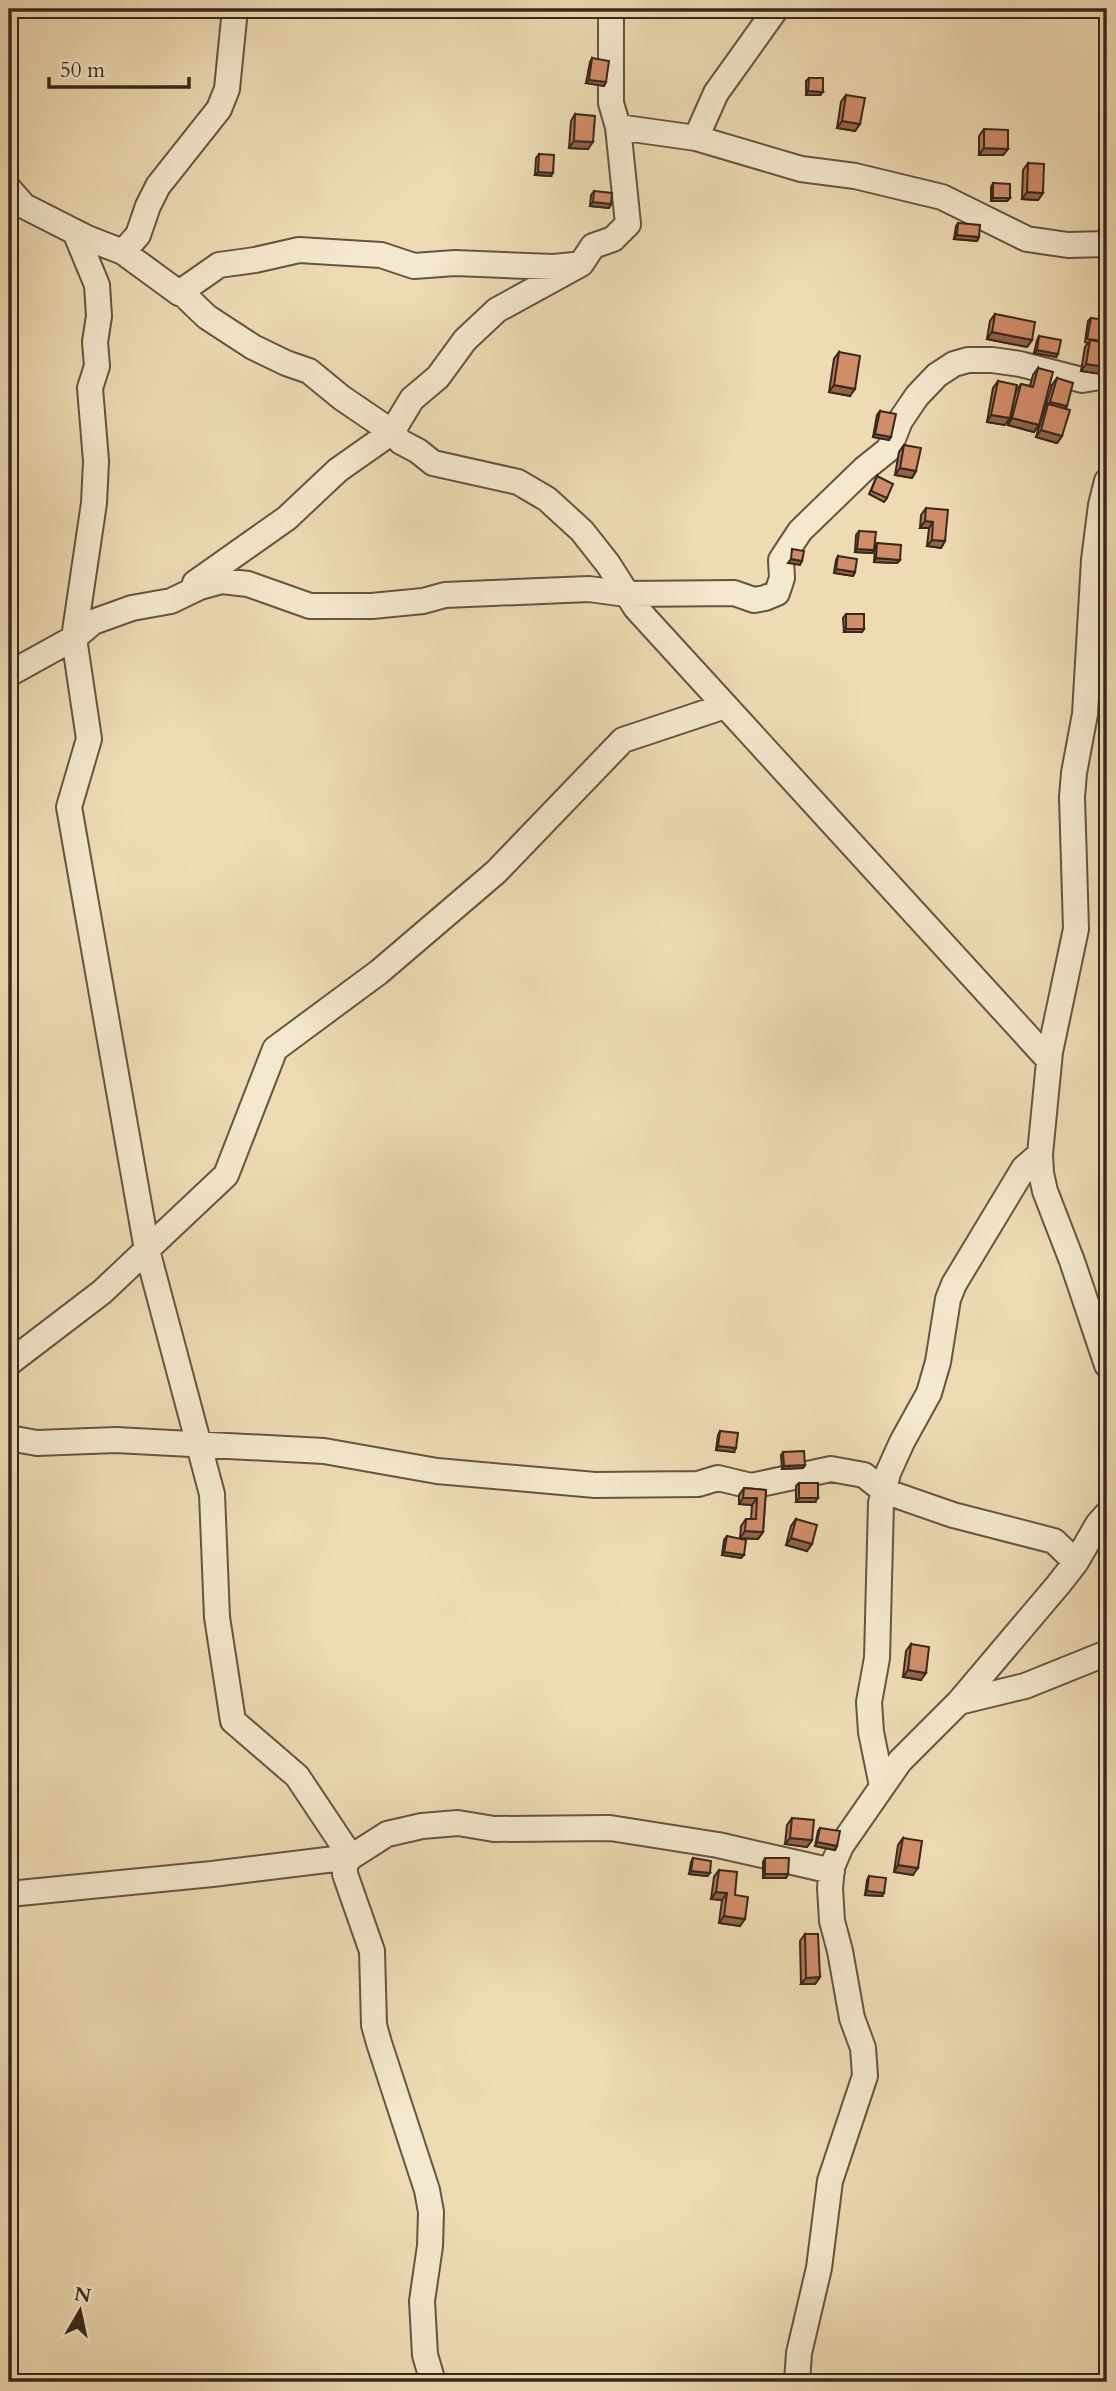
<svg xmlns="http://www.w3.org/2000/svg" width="1116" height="2391" font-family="Cardo,serif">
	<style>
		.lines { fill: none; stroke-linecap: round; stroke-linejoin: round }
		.minor-casing { stroke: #645542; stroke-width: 28 }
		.minor { stroke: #f4e8ce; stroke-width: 24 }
		.wall { fill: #b4795b; stroke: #36281c; stroke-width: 2 }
		.shaded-wall { fill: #92634a; stroke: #36281c; stroke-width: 2 }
		.building { fill: #d18d6a; stroke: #36281c; stroke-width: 2 }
	</style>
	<rect width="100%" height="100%" fill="#eedbb4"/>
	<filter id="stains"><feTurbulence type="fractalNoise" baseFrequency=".00286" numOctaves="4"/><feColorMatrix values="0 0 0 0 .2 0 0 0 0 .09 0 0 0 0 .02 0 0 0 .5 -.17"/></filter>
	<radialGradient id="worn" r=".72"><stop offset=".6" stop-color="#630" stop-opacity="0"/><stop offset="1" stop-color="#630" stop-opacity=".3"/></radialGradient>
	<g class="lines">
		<!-- minor casing -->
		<g class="minor-casing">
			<path id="minor" d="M611,9v94l7,24
				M696,138l105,31 54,7 87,21 85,42 41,6 39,-1
				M9,189l15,17 63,32 36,14 56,41 5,2 23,22 46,30 33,16 23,8 33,27 50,34 9,10 17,9 15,12 85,19 29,17 35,32 26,33 28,44 413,452
				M75,232l22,53 2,31 -4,26 2,24 -7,22 6,73 -2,42 -20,135 15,101 -20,68 78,443 65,244 5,123 16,104 64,55 54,81
				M123,252l15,-17 10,-29 10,-20 61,-77 8,-20 8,-80
				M179,293l40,-28 36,-5 44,-10 82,5 33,11 41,-3 99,4 20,-2
				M1107,481l-6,24 -7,55 -9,154 -11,59 -2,24 4,132 -26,123 -10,102 1,19 4,18 27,70 35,104
				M195,583l92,-65 51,-48 54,-38 20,-33 26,-22 27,-37 32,-30 84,-46 12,-18 20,-7 15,-15 -10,-97 78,11 20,-45 60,-84
				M9,674l65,-36 19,-16 39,-14 39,-7 29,-14 22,-6 26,3 62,22h62l51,-5 22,-6 144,-6 37,5 108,-1 20,7 11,-2 12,-5 5,-15 -1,-18 19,-29 64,-62 25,-20 11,-28 17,-25 20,-21 17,-11 14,-4h24l28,4 62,16 18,-3 7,-4
				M9,1363l93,-71 124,-117 49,-126 104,-77 117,-100 127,-132 102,-34
				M9,1438l28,5 79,-3 208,11 113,20 158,14 103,-1 20,-6 33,8 80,-17 33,6 20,16 69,24 101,26 22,21
				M959,1702l66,-16 82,-33
				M882,1786l-11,-54 -2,-30 8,-44 4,-155 7,-30 14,-31 27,-49 9,-31 10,-63 6,-15 70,-116 16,-14
				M9,1894l203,-20 139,-17
				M433,2382l-8,-27 -3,-54 8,-55 1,-34 -4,-22 -48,-147 -5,-18 -2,-74 -27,-77v-10l6,-7 36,-23 35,-8 36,-3 36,6 116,-1 108,17 114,26
				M797,2382l2,-29 20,-85 11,-87 35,-105 -2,-28 -11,-30 -12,-67 -8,-30 -2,-33 2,-21 9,-21 59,-85 59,-59 99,-117 18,-23 22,-38 9,-10"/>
		</g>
		<!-- minor -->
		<use href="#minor" class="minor"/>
	</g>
	<!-- wall -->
	<path class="wall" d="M592,58l14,24 -2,4 -18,-3 4,-21z
		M809,78l11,17h-14v-14z
		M846,95l14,29 -5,7 -18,-3 4,-26z
		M575,114l13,35 -19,-1 2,-27z
		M984,129l24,20 -5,6h-24v-19z
		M539,154l12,22 -16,-1 1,-17z
		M1028,163l15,30 -5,7 -16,-1 1,-29z
		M993,183l17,15 -3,3h-16v-14z
		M594,191l17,13 -2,4 -19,-2 1,-11z
		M958,223l21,14 -2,4 -23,-2 2,-13z
		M995,314l37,26 -5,7 -40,-8 3,-18z
		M1091,318l12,24 3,25 -5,7 -20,-3 4,-24 3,-4 -3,-1 3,-21z
		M1039,336l17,21 -22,-4 3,-13z
		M839,352l11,44 -21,-4 5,-33z
		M1038,368l1,57 -5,7 -26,-7 1,-6 -4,6 -18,-3 6,-34 5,-7 13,32 5,-22 5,-7 9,2 3,-11z
		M1057,378l10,28 -2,3 -3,27 -5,7 -21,-6 16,-52z
		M880,411l9,29 -16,-3 4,-22z
		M904,445l12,26 -4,7 -17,-3 4,-23z
		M877,476l10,22 -3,4 -15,-8z
		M926,508l19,33 -4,7 -14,-2 2,-18h-9l1,-13z
		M859,531l13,22 -17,-1 1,-17z
		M877,543l23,17 -3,3 -23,-1 1,-15z
		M838,556l17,16 -2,4 -19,-3 2,-13z
		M846,614l18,15 -2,3h-18l-1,-14z
		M720,1431l14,21 -18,-2 2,-15z
		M783,1452l22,13 -2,3 -21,1 -1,-14z
		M799,1483l16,19h-19v-16z
		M744,1488l22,2 -3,42 -5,7 -18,-1 1,-12 5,-7h5l1,-14 -13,-1v-9z
		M796,1519l11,32 -21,-6 5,-19z
		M727,1536l17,19 -3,3 -19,-3 2,-15z
		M911,1644l10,36 -18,-3 3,-26z
		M792,1818l20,22 -5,7 -22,-3 2,-19z
		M820,1828l17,18 -2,4 -20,-4 3,-15z
		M903,1838l10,37 -19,-3 4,-27z
		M693,1858l14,18 -18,-2 2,-12z
		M765,1858l23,16 -2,4h-23v-16z
		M719,1870l16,25 5,31 -21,-3 3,-23 -11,-1 3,-22z
		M869,1876l13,20 -17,-1 2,-15z
		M805,1934l15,43 -5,7h-14l-1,-43z"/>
	<!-- shaded-wall -->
	<path class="shaded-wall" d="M589,80l17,2 -2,4 -18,-3z
		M808,91l15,1 -3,3h-14z
		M842,121l18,3 -5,7 -18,-3z
		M574,141l19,1 -5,7 -19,-1z
		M984,148l24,1 -5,6h-24z
		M538,172l15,1 -2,3 -16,-1z
		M1027,192l16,1 -5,7 -16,-1z
		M993,198h17l-3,3h-16z
		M593,202l18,2 -2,4 -19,-2z
		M957,235l22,2 -2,4 -23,-2z
		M992,332l40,8 -5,7 -40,-8z
		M1037,350l21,4 -2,3 -22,-4z
		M1086,364l20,3 -5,7 -20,-3z
		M834,385l21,4 -5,7 -21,-4z
		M1050,402l17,4 -5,7 -14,-9 -3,4z
		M991,415l19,3 -5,7 -18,-3z
		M1012,418l27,7 -5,7 -26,-7z
		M1041,430l21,6 -5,7 -21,-6z
		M875,434l16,3 -2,3 -16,-3z
		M900,468l16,3 -4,7 -17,-3z
		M925,521l8,1 -4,6h-9z
		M932,540l13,1 -4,7 -14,-2z
		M857,549l17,1 -2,3 -17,-1z
		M876,558l24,2 -3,3 -23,-1z
		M791,559l11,2 -2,4 -12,-2z
		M836,569l19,3 -2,4 -19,-3z
		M846,629h18l-2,3h-18z
		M718,1446l18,2 -2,4 -18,-2z
		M805,1465l-2,3 -21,1 2,-3z
		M743,1498h14l-5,7 -13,-1z
		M799,1498h19l-3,4h-19z
		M745,1531l18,1 -5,7 -18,-1z
		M791,1538l21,6 -5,7 -21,-6z
		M724,1552l20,3 -3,3 -19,-3z
		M908,1670l18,3 -5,7 -18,-3z
		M790,1838l22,2 -5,7 -22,-3z
		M817,1842l20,4 -2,4 -20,-4z
		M898,1865l20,3 -5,7 -19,-3z
		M691,1871l19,2 -3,3 -18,-2z
		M765,1874h23l-2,4h-23z
		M867,1891l17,2 -2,3 -17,-1z
		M716,1892l11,1 -5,7 -11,-1z
		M724,1916l21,3 -5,7 -21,-3z
		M820,1977l-5,7h-14l5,-6z"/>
	<!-- building -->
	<path class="building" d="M592,58l17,3 -3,21 -17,-2z
		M809,78h14v14l-15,-1z
		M846,95l19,3 -5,26 -18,-3z
		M575,114l20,2 -2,26 -19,-1z
		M984,129l24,1v19l-24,-1z
		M539,154l15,1 -1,18 -15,-1z
		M1028,163l16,1 -1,29 -16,-1z
		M993,183l17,1v14h-17z
		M594,191l18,2 -1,11 -18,-2z
		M958,223l22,2 -1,12 -22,-2z
		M995,314l40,8 -3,18 -40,-8z
		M1091,318l15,2 -3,21 -16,-2z
		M1039,336l22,4 -3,14 -21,-4z
		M1090,340l17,3 -1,24 -20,-3z
		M839,352l21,4 -5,33 -21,-4z
		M1038,368l15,4 -14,53 -27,-7 9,-34 12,3z
		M1057,378l16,5 -6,23 -17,-4z
		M998,381l19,4 -7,33 -19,-3z
		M1048,404l22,6 -8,26 -21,-6z
		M880,411l16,3 -5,23 -16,-3z
		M904,445l17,3 -5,23 -16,-3z
		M877,476l16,8 -6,14 -16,-7z
		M926,508l22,2 -3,31 -13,-1 1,-18 -8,-1z
		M859,531l17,1 -2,18 -17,-1z
		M877,543l24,2 -1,15 -24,-2z
		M792,549l12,2 -2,10 -11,-2z
		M838,556l19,3 -2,13 -19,-3z
		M846,614h18v15h-18z
		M720,1431l18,2 -2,15 -18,-2z
		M804,1451l1,14 -21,1 -1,-14z
		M799,1483h19v15h-19z
		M744,1488l22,2 -3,42 -18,-1 1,-12h10l1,-21h-14z
		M796,1519l21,6 -5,19 -21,-6z
		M727,1536l19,4 -2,15 -20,-3z
		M911,1644l18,3 -3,26 -18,-3z
		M792,1818l22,2 -2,20 -22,-2z
		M820,1828l20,3 -3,15 -20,-4z
		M903,1838l19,3 -4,27 -20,-3z
		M693,1858l18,3 -1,12 -19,-2z
		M765,1858h24l-1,16h-23z
		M719,1870l18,2 -2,23 13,2 -3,22 -21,-3 3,-23 -11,-1z
		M869,1876l17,2 -2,15 -17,-2z
		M805,1934h13l2,43 -14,1z"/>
	<!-- margin -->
	<rect width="1116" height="2391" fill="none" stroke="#eedbb4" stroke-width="35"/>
	<rect x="10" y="10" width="1095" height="2370" fill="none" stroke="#36281c" stroke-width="3.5"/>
	<rect x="18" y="18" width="1081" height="2356" fill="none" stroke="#36281c" stroke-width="2"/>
	<!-- north arrow -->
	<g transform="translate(80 2311) rotate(9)" stroke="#f4e8ce" stroke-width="5" paint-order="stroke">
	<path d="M0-5L12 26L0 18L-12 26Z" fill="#36281c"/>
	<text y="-10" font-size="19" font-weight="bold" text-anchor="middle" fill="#36281c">N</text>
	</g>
	<!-- scale -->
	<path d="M49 77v10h140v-10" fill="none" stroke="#36281c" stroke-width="3.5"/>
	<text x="60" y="77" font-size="21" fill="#36281c" stroke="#f4e8ce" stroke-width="5" paint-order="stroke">50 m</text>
	<rect width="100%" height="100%" filter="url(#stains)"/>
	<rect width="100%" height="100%" fill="url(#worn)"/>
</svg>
